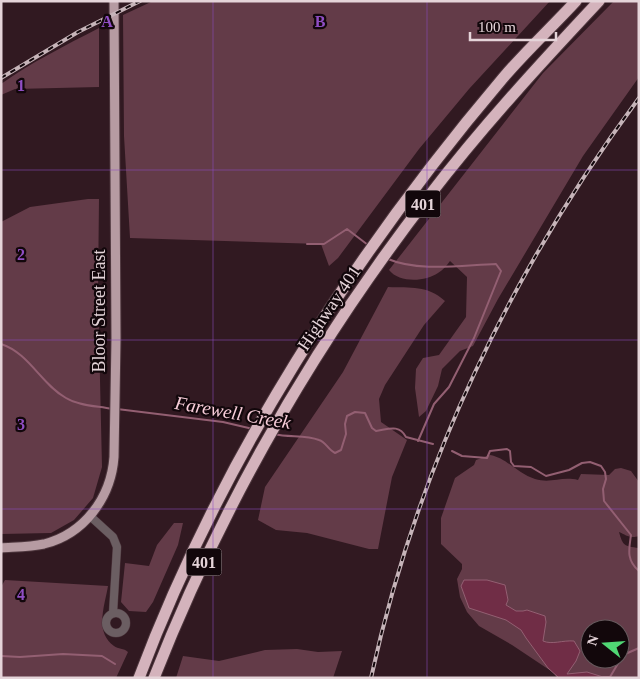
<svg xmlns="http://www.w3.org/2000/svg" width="640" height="679" font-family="Georgia,serif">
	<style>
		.green { fill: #633b48; fill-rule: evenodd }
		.water { fill: #702d46; stroke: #935f72 }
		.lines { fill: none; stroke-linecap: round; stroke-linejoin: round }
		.stream { stroke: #935f72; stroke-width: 2 }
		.minor-casing { stroke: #4e373e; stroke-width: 9 }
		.major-casing { stroke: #4e373e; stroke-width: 11 }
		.highway-casing { stroke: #4e373e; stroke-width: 13 }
		.minor { stroke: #6b5e62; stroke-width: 8 }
		.major { stroke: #b69ba2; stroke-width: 9 }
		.highway { stroke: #d4b3bc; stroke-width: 11 }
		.rail-casing { stroke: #c6b4b9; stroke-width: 4 }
		.rail { stroke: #12070b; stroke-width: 2; stroke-dasharray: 5.5; stroke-linecap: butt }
		.grid { fill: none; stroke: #904ec4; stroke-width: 1; stroke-opacity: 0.55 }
		.labels { text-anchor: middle; stroke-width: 4.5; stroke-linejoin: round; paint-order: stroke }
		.shield { fill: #12070b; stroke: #a6969b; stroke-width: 1 }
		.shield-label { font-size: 16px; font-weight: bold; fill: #e5d4d9 }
		.street-label { font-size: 18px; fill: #e5d4d9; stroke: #12070b }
		.water-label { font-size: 19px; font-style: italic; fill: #f8cdd9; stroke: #12070b }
		.grid-label { font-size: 16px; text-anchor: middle; font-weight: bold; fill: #904ec4; stroke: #12070b; stroke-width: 4.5; stroke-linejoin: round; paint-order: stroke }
	</style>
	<rect width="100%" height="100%" fill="#311921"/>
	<!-- green -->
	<path class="green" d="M153,1h397l-81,88 -50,60 -81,109 -9,8 -8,-22 -191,-6 -6,-102 -1,-121z
		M614,1h25v76l-56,79 -85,143 -25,47 -13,5 -18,18 -4,17 -12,25 -7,6 -4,-29 1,-19 7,-11 16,-3 27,-38 1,-40 -17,-16c-3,4 -7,9 -12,12 -13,9 -39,10 -49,-3l154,-197z
		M99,28v59l-84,2 -14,6v-11c31,-22 65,-39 98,-56z
		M88,199h11l-1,93 4,175 -9,31 -19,22 -23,13 -50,1v-312l29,-15z
		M388,287c23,1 39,-2 57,14l-21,24 -39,60 -6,14 2,23 26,18 -15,37 -14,72h-9l-62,-16 -31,-3 -18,-10 7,-33 78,-115z
		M490,455c17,3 28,19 45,24 16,5 26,-3 43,1l3,-6 28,1 6,-6 6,-1 10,3 8,11v54c-9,3 -13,-1 -20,-4 4,14 5,14 20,16v130h-82l-3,-5 -42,-28 -33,-19 -12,-14 -7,-15 -3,-18 5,-10v-5l-21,-20v-26l14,-40 19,-13 2,-5zM590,629h30v30h-30z
		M174,523h9l-5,22 -25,57 -7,10 -17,-1 -8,-9 4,-39 24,3 8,-21z
		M5,580l103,6c-3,19 -14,46 6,60 4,3 10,2 14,6l-12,26h-115v-91z
		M297,649l21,3 24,-1 -9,27h-157l7,-22 36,5 46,-11z"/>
	<!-- water -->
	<path class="water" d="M464,580h23l18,5 3,15 -2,5 10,6h7l4,-1 18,6 1,6 -3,19c9,4 20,-1 31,0l6,10 -4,10 -9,13 20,-2 16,5 -44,1 -11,-10 -22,-30 -5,-8 -15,-10 -37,-12 -8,-22z"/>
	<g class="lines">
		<!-- stream -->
		<path class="stream" d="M307,244h17l23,-15 21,16
			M388,259c30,13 75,6 108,5l5,7 -27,67 -25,49 -15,17 -16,37
			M1,344c28,9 40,40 65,54 13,8 32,8 46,11
			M117,409l106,13 30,7
			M274,434c15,4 31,0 45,6 7,2 9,10 16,13l6,-3 5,-16 -1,-10 2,-8 8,-4 10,1 7,15 4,3c13,-2 23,-7 30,6l27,7
			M452,451l10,5 25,2 3,-7 17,-2 3,2 1,11 3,4 17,1 15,9 23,-6 13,-7 8,-1 11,4 4,6 1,7 -3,10 1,12 27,34c-2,14 -5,25 8,36
			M1,656l19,1 43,-3 39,2 13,8
			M603,677h7l13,-22 16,-7"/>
		<!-- minor casing -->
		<g class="minor-casing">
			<path id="minor" d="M90,516l23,21 4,10 -4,66
				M106 623a10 10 0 1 1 20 0a10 10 0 1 1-20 0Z"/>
		</g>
		<!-- major casing -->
		<g class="major-casing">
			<path id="major" d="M1,548c14,-1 29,-1 43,-4 40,-10 67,-46 70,-87l2,-118 -2,-338"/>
		</g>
		<!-- highway casing -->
		<g class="highway-casing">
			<path id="highway" d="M139,678c82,-218 214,-423 364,-600 23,-27 49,-51 73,-77
				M154,678c68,-173 162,-336 275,-482 53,-69 111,-132 170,-195"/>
		</g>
		<!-- minor -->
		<use href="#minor" class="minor"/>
		<!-- major -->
		<use href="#major" class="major"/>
		<!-- highway -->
		<use href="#highway" class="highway"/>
		<!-- rail casing -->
		<g class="rail-casing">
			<path id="rail" d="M1,78l77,-46 62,-31
				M371,678c46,-211 140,-407 268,-580"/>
		</g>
		<!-- rail -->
		<use href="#rail" class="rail"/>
	</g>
	<!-- grid -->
	<path class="grid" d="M213,1v677M427,1v677M1,170h638M1,340h638M1,509h638"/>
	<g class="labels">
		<!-- shield labels -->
		<g class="shield">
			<rect x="405.5" y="190.5" width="35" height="27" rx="4"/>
			<rect x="186.5" y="548.5" width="35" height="27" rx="4"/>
		</g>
		<g class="shield-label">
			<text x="423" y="210">401</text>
			<text x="204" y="568">401</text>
		</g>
		<!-- street labels -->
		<g class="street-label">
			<text transform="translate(329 308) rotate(-56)" y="6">Highway 401</text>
			<text transform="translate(99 311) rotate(-90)" y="6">Bloor Street East</text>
		</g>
		<!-- water labels -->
		<g class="water-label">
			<text transform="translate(233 412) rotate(10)" y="7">Farewell Creek</text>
		</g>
	</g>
	<g class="grid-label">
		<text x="107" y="27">A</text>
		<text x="320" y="27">B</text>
		<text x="21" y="91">1</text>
		<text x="21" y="260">2</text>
		<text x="21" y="430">3</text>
		<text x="21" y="600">4</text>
	</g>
	<!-- border -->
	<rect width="640" height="679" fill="none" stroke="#e5d4d9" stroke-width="5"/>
	<!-- north arrow -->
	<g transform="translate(605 644) rotate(287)"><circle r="24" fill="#12070b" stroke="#66595d"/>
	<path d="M0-4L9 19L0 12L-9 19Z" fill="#50d674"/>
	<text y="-8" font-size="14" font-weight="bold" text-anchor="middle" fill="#e5d4d9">N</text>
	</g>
	<!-- scale -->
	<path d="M470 32v8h86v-8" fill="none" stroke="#e5d4d9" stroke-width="2.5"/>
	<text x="478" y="32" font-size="15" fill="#e5d4d9" stroke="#12070b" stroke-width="4" paint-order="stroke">100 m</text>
</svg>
